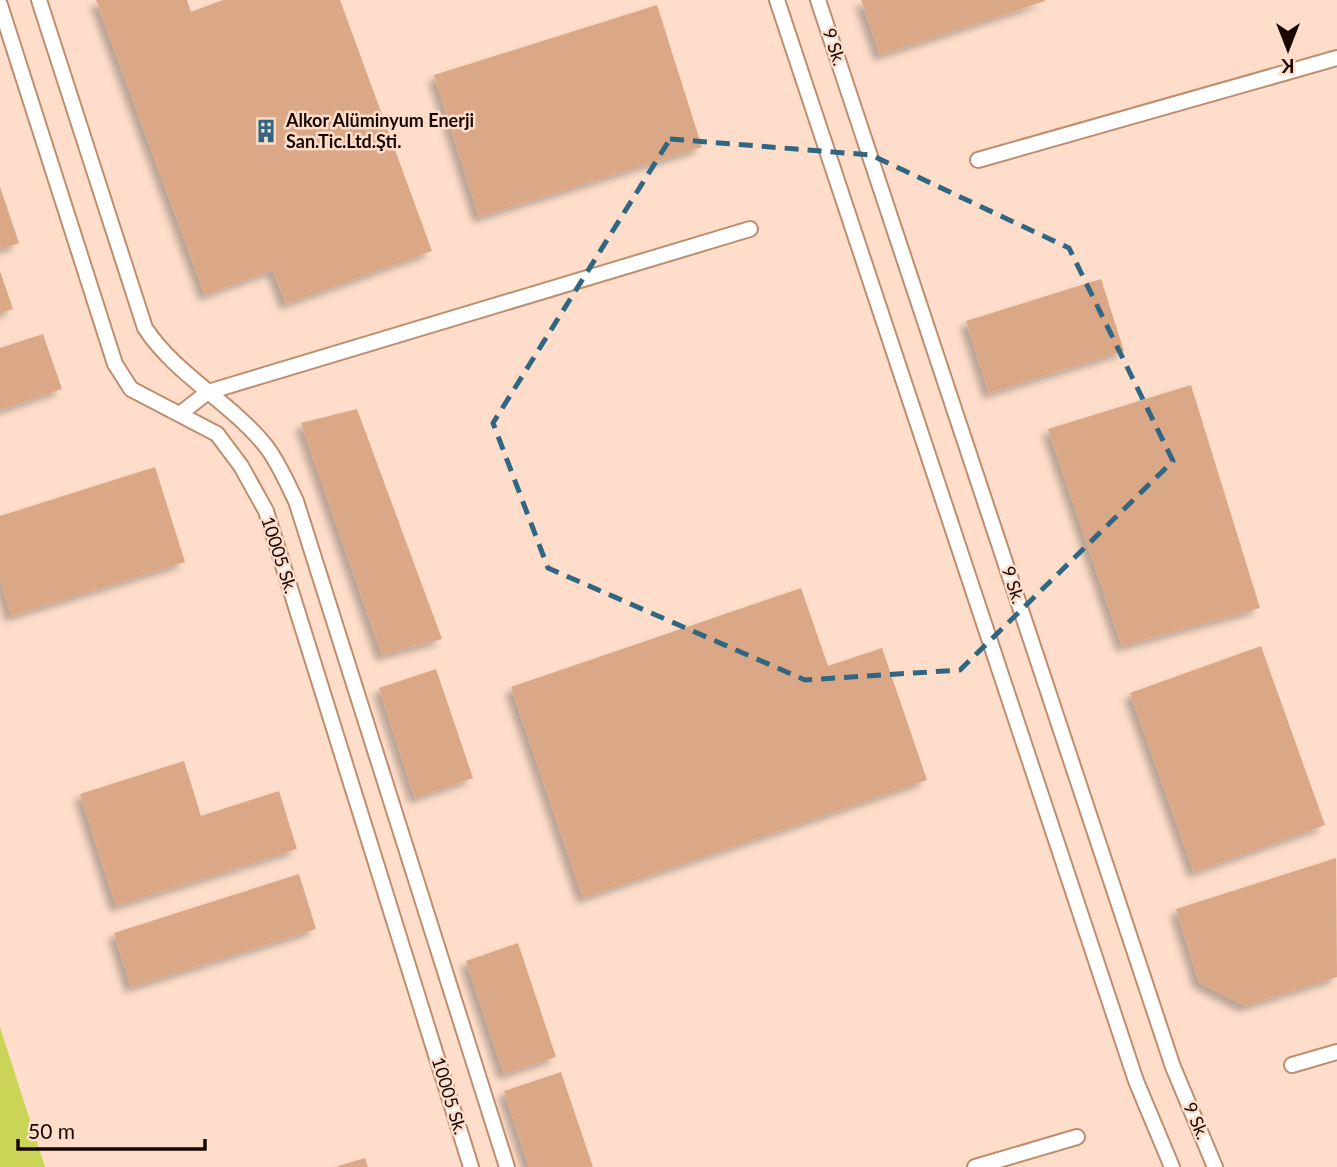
<svg xmlns="http://www.w3.org/2000/svg" width="1337" height="1167" font-family="Lato,sans-serif">
	<style>
		.green { fill: #cad558 }
		.building { fill: #dba887; filter: url(#shadow) }
		.lines { fill: none; stroke-linecap: round; stroke-linejoin: round }
		.service-casing { stroke: #bf8d6e; stroke-width: 18 }
		.service { stroke: #fff; stroke-width: 14 }
		.marked { fill: none; stroke: #316682; stroke-width: 5; stroke-dasharray: 14 9; stroke-linejoin: round }
		.labels { text-anchor: middle; stroke-width: 5; stroke-linejoin: round; paint-order: stroke }
		.street-label { font-size: 18px; fill: #180700; stroke: #fedeca }
		.poi-label { font-size: 18px; font-weight: bold; fill: #180700; stroke: #fedeca; text-anchor: start }
	</style>
	<defs>
		<filter id="shadow"><feDropShadow dx="-6" dy="6" stdDeviation="3.5" flood-color="#0004"/></filter>
	</defs>
	<rect width="100%" height="100%" fill="#fedeca"/>
	<!-- green -->
	<path class="green" d="M0,1027l45,140h-45z"/>
	<!-- building -->
	<path class="building" d="M96,0h91l4,12 32,-12h117l92,251 -146,53 -13,-34 -68,25z
		M861,0h184v1l-165,54z
		M657,5l45,142 -223,70 -45,-142z
		M0,187l19,56 -17,6 -2,-5z
		M0,271l13,38 -13,4z
		M1101,279l23,72 -135,42 -23,-72z
		M43,334l19,55 -62,21v-62z
		M1191,385l69,223 -138,38 -74,-217z
		M357,409l85,230 -60,16 -81,-232z
		M155,467l30,95 -174,54 -11,-36v-64z
		M801,588l27,78 54,-18 45,132 -344,118 -72,-211z
		M1261,646l64,179 -131,47 -64,-179z
		M436,669l37,109 -58,20 -36,-110z
		M184,761l17,55 78,-25 18,58 -181,57 -36,-112z
		M1336,858l1,119 -92,29 -46,-24 -23,-73z
		M299,874l17,55 -185,58 -17,-54z
		M518,943l38,114 -52,17 -38,-113z
		M561,1072l32,95h-64l-25,-76z
		M365,1158l3,9h-30v-1z"/>
	<g class="lines">
		<!-- service casing -->
		<g class="service-casing">
			<path id="service" d="M39,0l106,328c31,47 84,73 120,117 13,16 22,38 31,56l211,666
				M777,0l359,1081 36,86
				M818,0l355,1067 42,100
				M0,5l115,359 16,25 86,45 24,32 25,45 205,656
				M978,160l359,-102
				M181,413l27,-21 542,-163
				M1292,1065l45,-13
				M975,1167l102,-30"/>
		</g>
		<!-- service -->
		<use href="#service" class="service"/>
	</g>
	<!-- marked area -->
	<path class="marked" d="M670,139l201,16 198,93 104,213 -213,209 -155,10 -257,-112 -55,-145z"/>
	<!-- icons -->
	<defs>
		<g id="building-bare" transform="scale(1.89)"><path d="M-4-6H4V6H1V3H-1V6H-4ZM-2.5-4.3h1.7v1.8h-1.7ZM.8-4.3h1.7v1.8H.8ZM-2.5-1h1.7V.8h-1.7ZM.8-1h1.7V.8H.8Z" fill="#316682" stroke="#fedeca" stroke-width="2.5" paint-order="stroke"/></g>
	</defs>
	<g fill-rule="evenodd">
		<use href="#building-bare" x="266" y="131"/>
	</g>
	<g class="labels">
		<!-- street labels -->
		<g class="street-label">
			<text transform="translate(834 47) rotate(72)" y="6">9 Sk.</text>
			<text transform="translate(279 555) rotate(72)" y="6">10005 Sk.</text>
			<text transform="translate(1013 585) rotate(72)" y="6">9 Sk.</text>
			<text transform="translate(449 1096) rotate(73)" y="6">10005 Sk.</text>
			<text transform="translate(1196 1121) rotate(67)" y="6">9 Sk.</text>
		</g>
		<!-- poi labels -->
		<g class="poi-label">
			<text x="286" y="127">Alkor Alüminyum Enerji<tspan x="286" dy="21">San.Tic.Ltd.Şti.</tspan></text>
		</g>
	</g>
	<!-- north arrow -->
	<g transform="translate(1288 49) rotate(180)" stroke="#fedeca" stroke-width="5" paint-order="stroke">
	<path d="M0-5L12 26L0 18L-12 26Z" fill="#180700"/>
	<text y="-10" font-size="19" font-weight="bold" text-anchor="middle" fill="#180700">K</text>
	</g>
	<!-- scale -->
	<path d="M18 1139v10h187v-10" fill="none" stroke="#180700" stroke-width="3.5"/>
	<text x="28" y="1139" font-size="21" fill="#180700" stroke="#fedeca" stroke-width="5" paint-order="stroke">50 m</text>
</svg>
